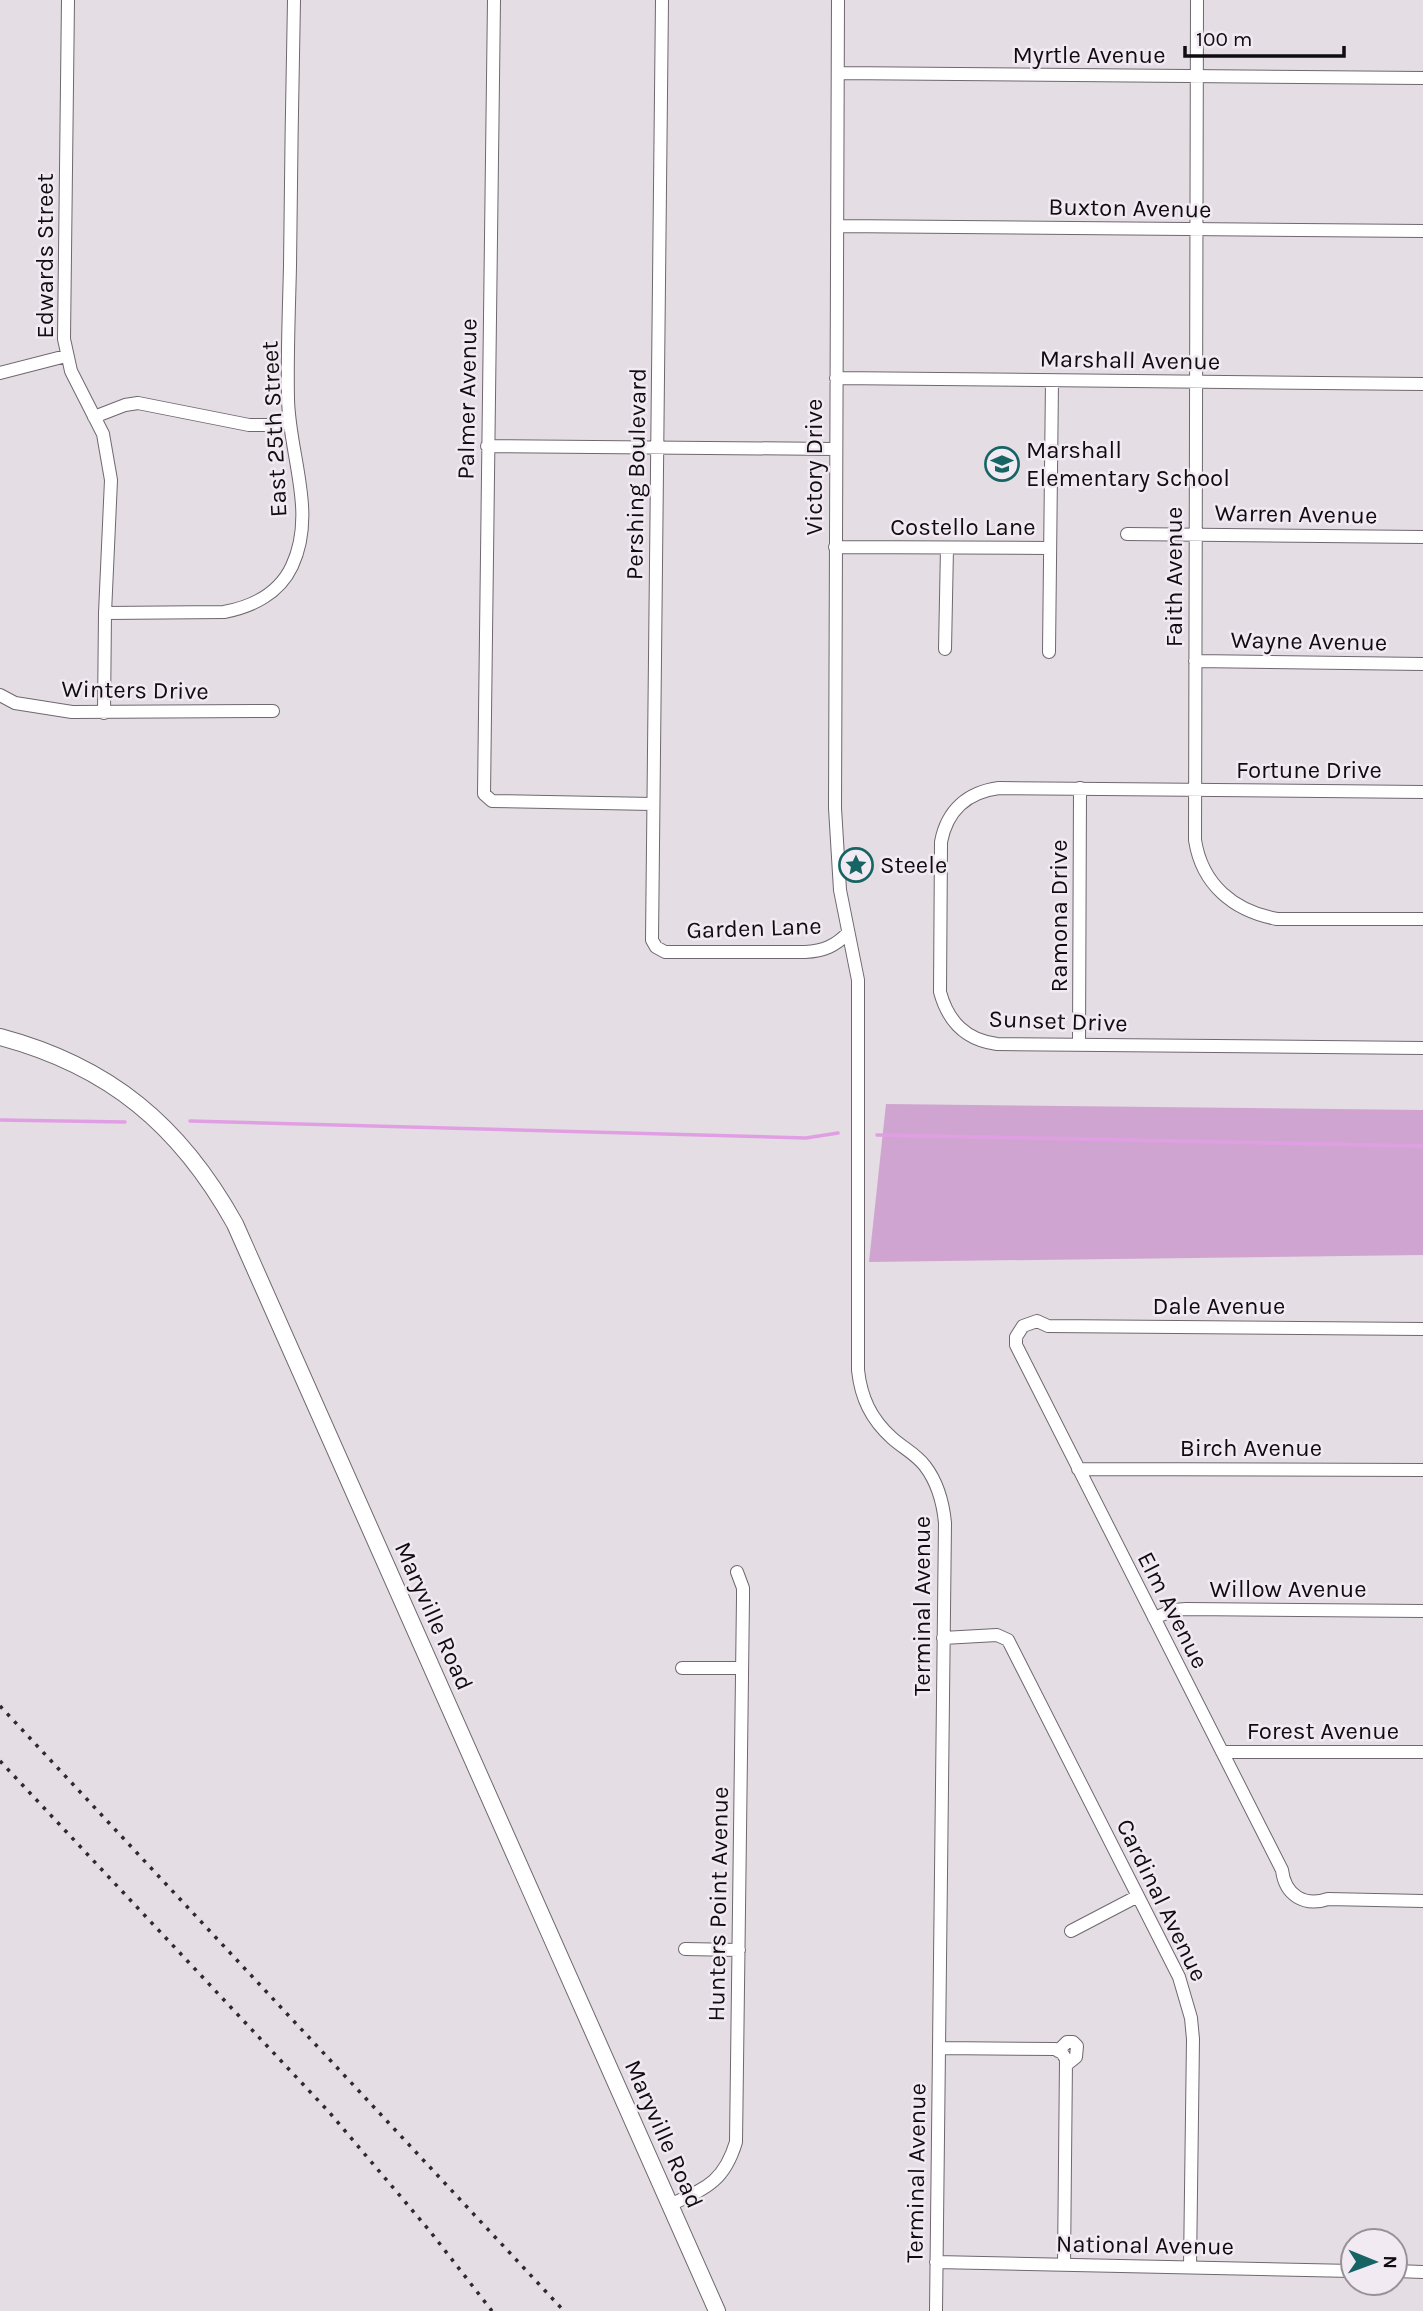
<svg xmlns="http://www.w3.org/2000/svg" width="1423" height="2311" font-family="Karla,sans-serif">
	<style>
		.green { fill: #d0a4d0 }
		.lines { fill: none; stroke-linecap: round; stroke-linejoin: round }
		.stream { stroke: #e19fe3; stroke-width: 3.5 }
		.street-casing { stroke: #6f686f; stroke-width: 14 }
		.secondary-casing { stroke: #6f686f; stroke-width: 18 }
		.street { stroke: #fff; stroke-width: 12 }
		.secondary { stroke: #fff; stroke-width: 16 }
		.rail { stroke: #2d2a2d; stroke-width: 3.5; stroke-dasharray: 3.5 7; stroke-linecap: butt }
		.labels { text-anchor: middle; stroke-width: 5; stroke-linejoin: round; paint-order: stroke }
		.street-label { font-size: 24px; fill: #100d10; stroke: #f2eaf2 }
		.poi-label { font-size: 24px; fill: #100d10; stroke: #f2eaf2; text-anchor: start }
	</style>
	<rect width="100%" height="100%" fill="#e4dde4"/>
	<!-- green -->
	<path class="green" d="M886,1104l537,6v145l-554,7z"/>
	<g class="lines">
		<!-- stream -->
		<path class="stream" d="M0,1120l125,2
			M190,1121l616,17 32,-5
			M877,1135l546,11"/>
		<!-- street casing -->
		<g class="street-casing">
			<path id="street" d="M68,0l-4,339 7,32 32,63 8,46 -6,133 -1,100
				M494,0l-10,794 8,7 161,3
				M662,0l-10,940 4,7 9,5h140c19,-1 30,-6 43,-19
				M838,0l-3,808 5,82 18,90v390c3,28 13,49 34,68 11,10 24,16 33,28 13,17 18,36 20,57l-9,788
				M1197,0l-2,840c7,45 39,71 82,79h146
				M838,73l585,5
				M837,226l586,5
				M0,373l66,-17
				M836,378l587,6
				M94,417l31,-12 13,-2 111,22h18l22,-3
				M487,446l348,3
				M1127,534l296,3
				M835,547l215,1
				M105,613l119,-1c27,-5 55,-18 68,-46 25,-53 -3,-112 -4,-167 -1,-45 1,-89 2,-133 1,-89 2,-177 4,-266
				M945,649l2,-101
				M1049,652l3,-271
				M1195,661l228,3
				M0,695l15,8 57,9 201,-1
				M1423,792l-424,-4c-31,4 -52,22 -58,54l-1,150c8,29 25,48 57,52l426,4
				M1079,1044l1,-256
				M1423,1329l-375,-3 -11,-5 -14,5 -7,11v8l266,525c3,25 22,37 46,29l95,2
				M1078,1469l345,1
				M1154,1618l20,-8 12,-1 237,2
				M943,1638l54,-3 11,5 171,337 12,41 2,21 -3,228
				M682,1668h60
				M1222,1752h201
				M1071,1931l67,-35
				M685,1949l54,1
				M939,2048l116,1 7,4 4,6 -2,206
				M1058,2051l9,-9h6l4,4 -1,11 -10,8
				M670,2205c36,-17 54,-23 66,-63l7,-544v-10l-6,-16
				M936,2262l417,9
				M1395,2271l28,1"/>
		</g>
		<!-- secondary casing -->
		<g class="secondary-casing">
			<path id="secondary" d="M0,1037c109,29 180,88 235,187l482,1087"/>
		</g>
		<!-- street -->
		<use href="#street" class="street"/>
		<!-- secondary -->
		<use href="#secondary" class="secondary"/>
		<!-- rail -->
		<path class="rail" d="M0,1706l564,605
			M0,1761l329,351 100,118 63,81"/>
	</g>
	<!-- icons -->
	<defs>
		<g id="school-ring" transform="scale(1.75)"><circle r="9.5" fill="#f2eaf2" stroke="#166564" stroke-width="1.5"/><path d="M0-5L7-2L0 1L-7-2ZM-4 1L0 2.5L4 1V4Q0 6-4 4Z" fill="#166564"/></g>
		<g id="sight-ring" transform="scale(1.75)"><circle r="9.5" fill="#f2eaf2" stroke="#166564" stroke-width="1.5"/><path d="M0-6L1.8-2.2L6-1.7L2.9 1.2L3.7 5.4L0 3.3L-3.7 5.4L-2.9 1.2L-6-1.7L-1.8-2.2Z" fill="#166564"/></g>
	</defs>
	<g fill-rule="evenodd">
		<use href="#school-ring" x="1002" y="464"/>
		<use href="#sight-ring" x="856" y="865"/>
	</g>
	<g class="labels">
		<!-- street labels -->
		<g class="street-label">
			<text x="1089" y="63">Myrtle Avenue</text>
			<text transform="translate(1130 208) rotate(1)" y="8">Buxton Avenue</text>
			<text transform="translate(45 256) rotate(-90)" y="8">Edwards Street</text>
			<text transform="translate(1130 360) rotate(1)" y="8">Marshall Avenue</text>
			<text transform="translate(467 399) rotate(-89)" y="8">Palmer Avenue</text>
			<text transform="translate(274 429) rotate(-93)" y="8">East 25th Street</text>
			<text transform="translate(814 467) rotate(-90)" y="8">Victory Drive</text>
			<text transform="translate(636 474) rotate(-89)" y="8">Pershing Boulevard</text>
			<text transform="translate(1296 514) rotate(1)" y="8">Warren Avenue</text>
			<text x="963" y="535">Costello Lane</text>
			<text transform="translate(1174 577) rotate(-90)" y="8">Faith Avenue</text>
			<text transform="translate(1309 641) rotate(1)" y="8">Wayne Avenue</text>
			<text transform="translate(135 690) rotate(1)" y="8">Winters Drive</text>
			<text x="1309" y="778">Fortune Drive</text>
			<text transform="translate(1059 916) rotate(-90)" y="8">Ramona Drive</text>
			<text transform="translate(754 928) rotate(-2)" y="8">Garden Lane</text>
			<text transform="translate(1058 1021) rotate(2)" y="8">Sunset Drive</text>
			<text x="1219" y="1314">Dale Avenue</text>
			<text x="1251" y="1456">Birch Avenue</text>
			<text x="1288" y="1597">Willow Avenue</text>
			<text transform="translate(922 1606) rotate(-90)" y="8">Terminal Avenue</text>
			<text transform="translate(1173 1610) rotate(63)" y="8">Elm Avenue</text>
			<text transform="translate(434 1616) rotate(66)" y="8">Maryville Road</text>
			<text x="1323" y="1739">Forest Avenue</text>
			<text transform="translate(1162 1900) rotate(64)" y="8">Cardinal Avenue</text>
			<text transform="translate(718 1904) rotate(-89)" y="8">Hunters Point Avenue</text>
			<text transform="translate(664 2134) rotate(66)" y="8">Maryville Road</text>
			<text transform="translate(916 2173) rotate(-89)" y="8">Terminal Avenue</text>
			<text transform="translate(1145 2245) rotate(1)" y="8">National Avenue</text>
		</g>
		<!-- poi labels -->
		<g class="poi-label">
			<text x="1026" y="458">Marshall<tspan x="1026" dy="28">Elementary School</tspan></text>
			<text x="880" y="873">Steele</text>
		</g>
	</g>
	<!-- north arrow -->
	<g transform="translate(1374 2262) rotate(91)"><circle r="33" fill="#f2eaf2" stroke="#989298" stroke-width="2"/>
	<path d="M0-5L12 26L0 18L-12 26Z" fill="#166564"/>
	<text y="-10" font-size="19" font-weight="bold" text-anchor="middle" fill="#100d10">N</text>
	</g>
	<!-- scale -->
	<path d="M1185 46v10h159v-10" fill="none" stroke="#100d10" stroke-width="3.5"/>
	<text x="1196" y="46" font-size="21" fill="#100d10" stroke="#f2eaf2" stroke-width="5" paint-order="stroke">100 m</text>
</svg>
